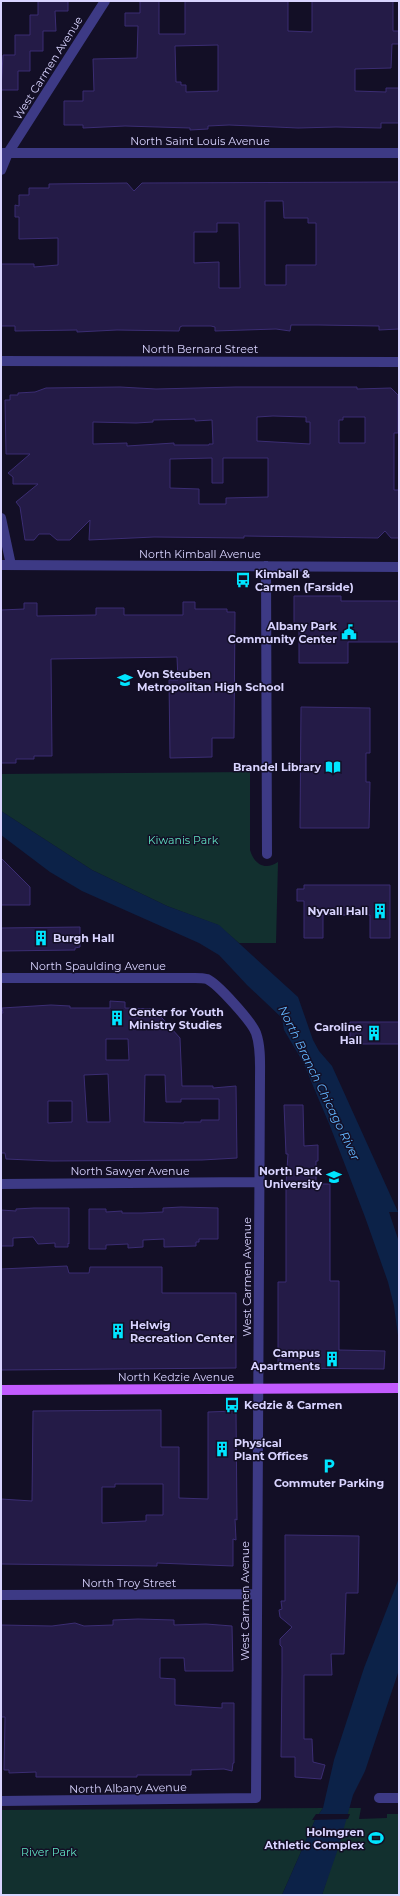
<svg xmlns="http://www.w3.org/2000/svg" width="400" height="1896" font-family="Montserrat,sans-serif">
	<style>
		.green { fill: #12302f }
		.water { fill: #0c2248 }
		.pier { fill: #130f26 }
		.building { fill: #241b47; stroke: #3b2d73; fill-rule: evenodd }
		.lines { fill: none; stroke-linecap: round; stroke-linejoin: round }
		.minor { stroke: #3d3a85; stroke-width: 10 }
		.major { stroke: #c25bff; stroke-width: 10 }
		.labels { text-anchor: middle; stroke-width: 3; stroke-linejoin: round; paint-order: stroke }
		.street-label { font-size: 11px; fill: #d9d4ff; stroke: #130f26 }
		.poi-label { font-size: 11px; font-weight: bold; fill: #d9d4ff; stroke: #130f26; text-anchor: start }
		.park-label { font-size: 11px; fill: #5fe0c0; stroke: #130f26 }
		.water-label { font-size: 12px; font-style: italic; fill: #62b6ff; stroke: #130f26 }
	</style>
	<rect width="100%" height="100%" fill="#130f26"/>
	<!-- green -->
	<path class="green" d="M250,772v78c4,14 15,21 28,12l-2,81h-37l-21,-18 -51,-19 -75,-36 -91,-59v-37z
		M323,1808l-8,12 -33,75h-281v-85z
		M349,1808h12l-2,11 28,-1v-4h12v81h-77z"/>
	<!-- water -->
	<path class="water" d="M1,811l91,59 75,36 52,19 79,72 15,43 6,11 13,15 66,146h-9l10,30v101l-5,-37 -6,-24 -23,-65 -35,-91 -27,-64 -19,-32 -2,-12 -35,-33 -28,-30 -20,-12 -117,-52 -32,-19 -49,-37z
		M399,1578v92l-34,101 -12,24 -14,51 -17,49h-40l33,-75 8,-12 11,-48 30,-92z"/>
	<!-- pier -->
	<path class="pier" d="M316,1814h34l-2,5 -36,1z"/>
	<!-- building -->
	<path class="building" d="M38,1h30v10h-13l1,20h-13v20h-13v20h-12v19h-17l2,-35h12v-20h15v-20h8z
		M140,1h19v33h26v-33h103v30l24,1v-31h81v30h6v13h-7l-1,24 -36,1v22l31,1v-4h13v35h-18v5l-45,-1 -38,1 -69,-3 -21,1v3l-18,1v-2l-65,-2 -42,2v-3h-19v-24h19v-10h11l-1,-32 44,-1 1,-32h-13v-13h15zM218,45v46l-32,1v-7h-5v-3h-5l-1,-36z
		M399,182v147l-20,1v-4l-60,-1h-28l-1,6 -14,-2 -61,2v-4l-4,-1h-29l-2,1 -1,4 -62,-1 -40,2v-2l-62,1v-5h-14v-62h33v3l24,-2v-27l-39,1v-22h-4v-12l4,1v-11h10v-7h20v-4l78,-1 7,8 8,-8zM265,201h18l1,17h24v5h8v42h-30v20h-21zM217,223h22l1,65h-21v-26l-25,1v-31h23z
		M120,387l36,2 80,-2h121v2l34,-1 7,7v38h-4v57h5v48h-8l-6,-7 -7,7 -134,-2v2l-90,-1 -65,3 1,-20 -20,20h-13l-7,-6h-11l-5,6h-9l-5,-33 -4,-5 22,-18h-25v-7l-5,-4 22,-19h-24l-1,-54h5v-5h8v-2l17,-1 11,-4zM273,416l33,1v5h4v22l-53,-3v-24zM343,417h22v26h-26v-23h4zM195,419v2l17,-1 1,24h-4v1h-35v-2l-47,3v-3l-34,1v-22l43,1 17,-1v-2zM212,458v25h11v-25h45v39l-42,1v6h-27v-15l-29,-1v-29z
		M294,596h47v5h58v41h-51v21h-49v-38h-5z
		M183,602h12v7h32v3h8l-1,126h-22v19l-42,1 -1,-78h9l-1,-23 -126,2 1,97h-18v3h-18v4h-15v-153l23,-1v-6h13v13l59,-1v-7h28v7h59z
		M301,707l69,1v45h-4v29h4l-1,46h-69z
		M1,858l29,29v18h-29z
		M304,885h86v53h-20v-23h-47v23h-19v-37h-7v-12h7z
		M80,927v20l-5,1v2l-74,1v-23z
		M110,1001l15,1v6l29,1 26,29 2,48h31v2l23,-2 1,72 -35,2 -150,1 -46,-2 -1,-6h-4v-140h2l-1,-5 49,-3 19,1v2h40zM106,1039h22l1,21h-23zM108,1074l2,48h-23l-3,-47zM145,1075h20l1,27h15v-3h38v21h-18v2h-17v1l-40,-1zM48,1101h24v21l-24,1z
		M350,1022h49v22h-49z
		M284,1105h19l1,41 14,-1v16h-2v23h14v97h9v69l46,1 -1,18 -106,-1v-86h8v-98l2,-30h-2z
		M181,1207l37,1v31h-19v3h-3v4l-32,1v-8l-21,1v7l-15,1v-4l-22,1v4h-17v-40h17v3l16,-1v2h20l21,-1v-4z
		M34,1208h35v36l-1,-1v4h-13v-4l-17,1 -5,-7 -20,1v8h-12v-36l15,1v-2z
		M67,1266l2,7h20l1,-6h72v26h74v75l-235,2v-101z
		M161,1410v37h18v51l29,1v-87l28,-1 1,109 -2,-1 1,21 -3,-1v27l-76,-3v3l-156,-2v-65l31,2 1,-90zM115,1484h48v31h-17v6l-44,2v-36h13z
		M285,1535l74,1 -1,57h-12l-2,61h-13l1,21h-28v64h8l1,23 12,3 -4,14 -26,-2v-20h-14l1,-83v-27l-2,-2v-6l12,-12 -12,-10 -1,-7 3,-1 -1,-8h4z
		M138,1619l36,1v5l32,-1 26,2 1,45h-48l-1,-13h-24v20l15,1v26l47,3v-5h12v60h-1l-1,8 -8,-2 -33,1v5h-54v2h-101v-5l-27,1v-3h-5l1,-53h-4v-92l51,1 23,-3 9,3 29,-1v-5z"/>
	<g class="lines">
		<!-- minor -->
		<path class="minor" d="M1,153h398
			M1,170l7,-17 97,-152
			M1,361l398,1
			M1,518l10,47
			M1,565l398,2
			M266,566l1,288
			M1,978h194c3,0 8,0 12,1 10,4 45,43 49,54 5,14 4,31 4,45l-4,720 -255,3
			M1,1184l259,-2
			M1,1595l256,-1
			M379,1798h20"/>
		<!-- major -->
		<path class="major" d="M1,1390l398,-2"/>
	</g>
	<!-- icons -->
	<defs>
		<g id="bus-bare" transform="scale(1.2)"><path d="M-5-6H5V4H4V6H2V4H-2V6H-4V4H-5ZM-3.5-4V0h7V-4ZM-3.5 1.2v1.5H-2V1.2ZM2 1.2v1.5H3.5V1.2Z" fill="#00e5ff" stroke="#130f26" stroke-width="2.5" paint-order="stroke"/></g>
		<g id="civic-bare" transform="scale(1.2)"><path d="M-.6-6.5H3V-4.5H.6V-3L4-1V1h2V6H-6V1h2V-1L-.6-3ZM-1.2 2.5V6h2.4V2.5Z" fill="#00e5ff" stroke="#130f26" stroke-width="2.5" paint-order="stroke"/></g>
		<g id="school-bare" transform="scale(1.2)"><path d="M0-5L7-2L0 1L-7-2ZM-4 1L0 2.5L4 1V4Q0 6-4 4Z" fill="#00e5ff" stroke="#130f26" stroke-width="2.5" paint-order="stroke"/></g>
		<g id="library-bare" transform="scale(1.2)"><path d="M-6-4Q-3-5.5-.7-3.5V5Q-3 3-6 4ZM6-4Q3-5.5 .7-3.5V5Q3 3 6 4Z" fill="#00e5ff" stroke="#130f26" stroke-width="2.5" paint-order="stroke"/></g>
		<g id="building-bare" transform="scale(1.2)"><path d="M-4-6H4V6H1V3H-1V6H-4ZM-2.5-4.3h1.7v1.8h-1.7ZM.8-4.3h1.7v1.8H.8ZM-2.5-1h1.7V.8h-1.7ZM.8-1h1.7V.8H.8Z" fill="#00e5ff" stroke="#130f26" stroke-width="2.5" paint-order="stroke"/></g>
		<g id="university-bare" transform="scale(1.2)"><path d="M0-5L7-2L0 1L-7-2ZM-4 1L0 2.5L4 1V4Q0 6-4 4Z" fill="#00e5ff" stroke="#130f26" stroke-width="2.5" paint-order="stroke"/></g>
		<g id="parking-bare" transform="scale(1.2)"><path d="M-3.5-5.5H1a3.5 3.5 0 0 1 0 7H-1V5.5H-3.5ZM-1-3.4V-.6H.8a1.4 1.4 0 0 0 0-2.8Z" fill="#00e5ff" stroke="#130f26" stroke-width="2.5" paint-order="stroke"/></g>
		<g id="stadium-bare" transform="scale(1.2)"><path d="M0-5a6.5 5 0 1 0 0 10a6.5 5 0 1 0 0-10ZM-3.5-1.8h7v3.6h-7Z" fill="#00e5ff" stroke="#130f26" stroke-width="2.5" paint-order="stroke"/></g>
	</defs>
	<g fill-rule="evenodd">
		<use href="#bus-bare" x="243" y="580"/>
		<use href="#civic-bare" x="349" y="632"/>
		<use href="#school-bare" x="125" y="680"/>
		<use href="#library-bare" x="333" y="767"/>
		<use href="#building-bare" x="380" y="911"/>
		<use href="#building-bare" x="41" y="938"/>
		<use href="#building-bare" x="117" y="1018"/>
		<use href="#building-bare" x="374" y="1033"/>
		<use href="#university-bare" x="334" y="1177"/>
		<use href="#building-bare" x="118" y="1331"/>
		<use href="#building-bare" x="332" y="1359"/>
		<use href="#bus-bare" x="232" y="1405"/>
		<use href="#building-bare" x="222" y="1449"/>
		<use href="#parking-bare" x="329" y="1466"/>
		<use href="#stadium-bare" x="376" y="1838"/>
	</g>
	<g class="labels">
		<!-- street labels -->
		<g class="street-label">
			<text transform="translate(48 68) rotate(-58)" y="4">West Carmen Avenue</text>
			<text x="200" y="145">North Saint Louis Avenue</text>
			<text x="200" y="353">North Bernard Street</text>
			<text x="200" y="558">North Kimball Avenue</text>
			<text x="98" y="970">North Spaulding Avenue</text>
			<text x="130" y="1175">North Sawyer Avenue</text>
			<text transform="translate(247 1277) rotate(-90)" y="4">West Carmen Avenue</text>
			<text x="176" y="1381">North Kedzie Avenue</text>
			<text x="129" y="1587">North Troy Street</text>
			<text transform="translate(245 1601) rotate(-90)" y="4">West Carmen Avenue</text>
			<text transform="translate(128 1788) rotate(-1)" y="4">North Albany Avenue</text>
		</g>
		<!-- poi labels -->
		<g class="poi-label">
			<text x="255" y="578">Kimball &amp;<tspan x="255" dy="13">Carmen (Farside)</tspan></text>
			<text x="337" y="630" text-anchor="end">Albany Park<tspan x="337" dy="13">Community Center</tspan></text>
			<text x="137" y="678">Von Steuben<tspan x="137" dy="13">Metropolitan High School</tspan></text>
			<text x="321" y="771" text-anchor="end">Brandel Library</text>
			<text x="368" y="915" text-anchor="end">Nyvall Hall</text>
			<text x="53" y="942">Burgh Hall</text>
			<text x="129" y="1016">Center for Youth<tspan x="129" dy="13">Ministry Studies</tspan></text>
			<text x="362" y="1031" text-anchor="end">Caroline<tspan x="362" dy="13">Hall</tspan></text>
			<text x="322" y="1175" text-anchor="end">North Park<tspan x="322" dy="13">University</tspan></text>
			<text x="130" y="1329">Helwig<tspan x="130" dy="13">Recreation Center</tspan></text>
			<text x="320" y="1357" text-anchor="end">Campus<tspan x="320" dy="13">Apartments</tspan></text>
			<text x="244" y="1409">Kedzie &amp; Carmen</text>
			<text x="234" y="1447">Physical<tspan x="234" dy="13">Plant Offices</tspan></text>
			<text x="329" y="1487" text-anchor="middle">Commuter Parking</text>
			<text x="364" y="1836" text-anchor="end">Holmgren<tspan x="364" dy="13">Athletic Complex</tspan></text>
		</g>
		<!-- park labels -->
		<g class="park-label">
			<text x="183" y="844">Kiwanis Park</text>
			<text x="49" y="1856">River Park</text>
		</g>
		<!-- water labels -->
		<g class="water-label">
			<text transform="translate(319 1083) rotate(64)" y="4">North Branch Chicago River</text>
		</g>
	</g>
	<!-- border -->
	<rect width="400" height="1896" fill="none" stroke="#d9d4ff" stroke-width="4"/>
</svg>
